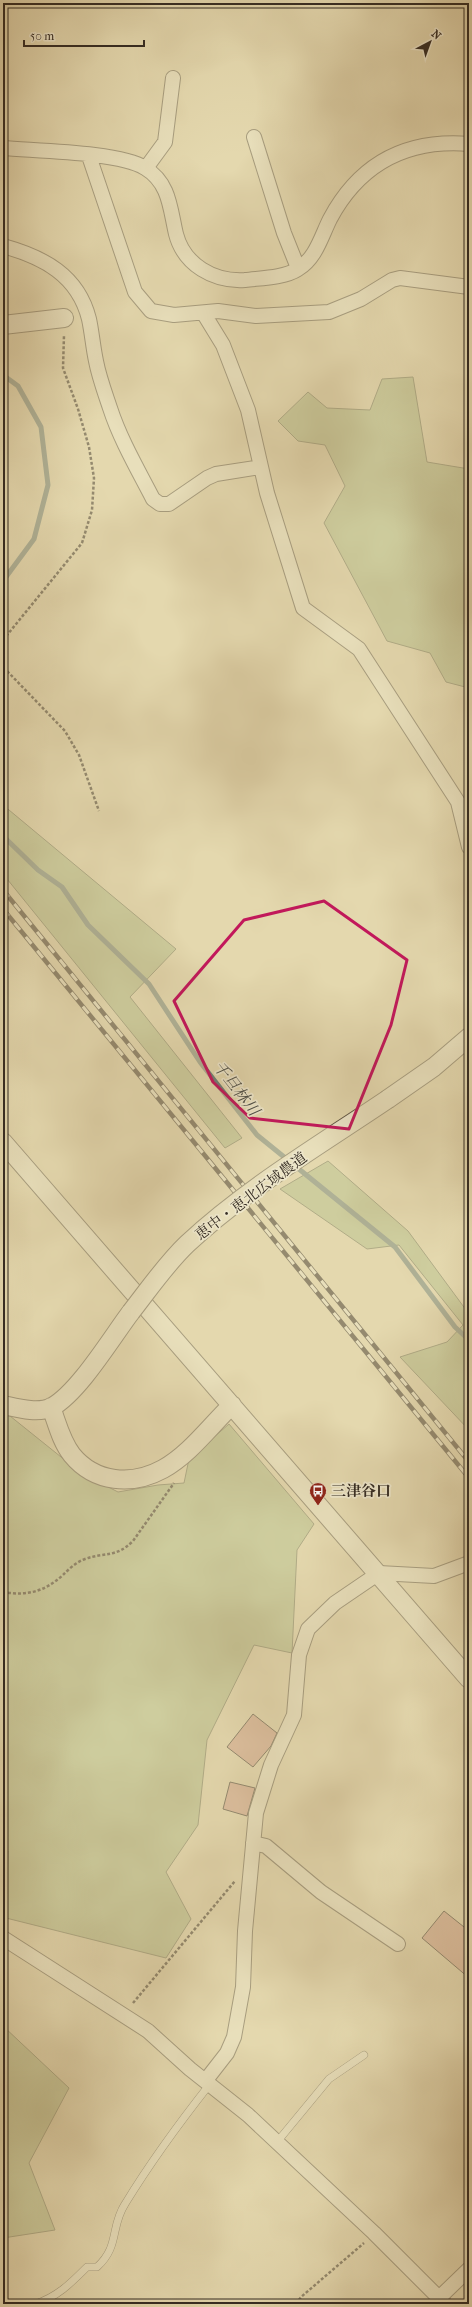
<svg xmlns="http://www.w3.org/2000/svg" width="472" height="2307" font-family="'IM FELL French Canon','Noto Serif JP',serif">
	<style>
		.green { fill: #b4bf8b; stroke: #747657 }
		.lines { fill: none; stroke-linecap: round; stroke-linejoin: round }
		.stream { stroke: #708079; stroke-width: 5 }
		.building { fill: #d39f8a; stroke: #352c23 }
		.service-casing { stroke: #615746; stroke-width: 8 }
		.minor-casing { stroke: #615746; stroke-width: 16 }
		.tertiary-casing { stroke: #615746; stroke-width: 20 }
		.path { stroke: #352c23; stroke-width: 2.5; stroke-dasharray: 3 2; stroke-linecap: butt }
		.service { stroke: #ede6ca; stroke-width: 7 }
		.minor { stroke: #ede6ca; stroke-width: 14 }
		.tertiary { stroke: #ede6ca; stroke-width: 18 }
		.rail-casing { stroke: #352c23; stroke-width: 4.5 }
		.rail { stroke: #ede6ca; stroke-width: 3; stroke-dasharray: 9; stroke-linecap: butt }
		.tertiary-bridge-casing { stroke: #615746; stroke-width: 20; stroke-linecap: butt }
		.tertiary-bridge { stroke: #ede6ca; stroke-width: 18 }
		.marked { fill: none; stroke: #c2185b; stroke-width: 3; stroke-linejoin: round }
		.labels { text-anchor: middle; stroke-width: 3.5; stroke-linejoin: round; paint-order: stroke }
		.street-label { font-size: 15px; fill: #352c23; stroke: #ede6ca }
		.poi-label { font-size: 15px; font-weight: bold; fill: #352c23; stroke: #ede6ca; text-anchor: start }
		.water-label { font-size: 16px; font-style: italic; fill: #4e4f47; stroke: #ede6ca }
	</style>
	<rect width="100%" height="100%" fill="#e4d8ae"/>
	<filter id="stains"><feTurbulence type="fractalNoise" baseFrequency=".005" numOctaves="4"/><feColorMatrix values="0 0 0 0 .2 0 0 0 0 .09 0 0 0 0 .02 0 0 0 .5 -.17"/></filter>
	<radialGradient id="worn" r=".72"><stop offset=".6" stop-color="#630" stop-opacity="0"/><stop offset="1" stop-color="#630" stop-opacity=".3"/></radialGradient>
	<!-- green -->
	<path class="green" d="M413,377l14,85 42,7v219l-23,-6 -16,-29 -43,-12 -63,-118 21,-37 -20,-41 -27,-4 -20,-20 30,-29 19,16 43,2 12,-31z
		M3,805l173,144 -46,48 112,141 -17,10 -222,-274z
		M328,1161l80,70 61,83v116l-69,-73 47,-15 16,-17 -64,-80 -32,4 -87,-60z
		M3,1415l7,1 71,57 37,19 40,-7 26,-2 5,-24 40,-35 85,100 -17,26 -5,103 -38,-8 -47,95 -9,85 -32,47 25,47 -25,39 -160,-40 2,-67 -5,-5z
		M3,2026l66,62 -40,75 26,67 -52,8z"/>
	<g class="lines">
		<!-- stream -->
		<path class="stream" d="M3,375l15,11 23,41 7,58 -14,54 -31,42
			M3,836l35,34 24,17 26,38 61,59 51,78 57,73 138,112 60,80 14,13"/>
	</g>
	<!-- building -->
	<path class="building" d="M253,1714l24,19 -6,13 -18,21 -26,-20z
		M230,1782l25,6 -8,28 -24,-7z
		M444,1911l25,20v47l-47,-40z"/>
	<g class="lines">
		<!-- service casing -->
		<g class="service-casing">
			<path id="service" d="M277,2142l52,-63 35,-24
				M35,2304c22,-7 35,-20 52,-37h10c23,-21 13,-40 28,-63 25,-41 55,-82 85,-120"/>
		</g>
		<!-- minor casing -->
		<g class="minor-casing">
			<path id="minor" d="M254,137l30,96 14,35
				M3,148c34,3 117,4 142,20 25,15 25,41 31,66 8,31 38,48 69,46 16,-2 39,-2 53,-11 18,-11 23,-32 32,-50 30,-56 77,-80 139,-75
				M89,156l46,136 16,19 23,4 44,-4 38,5 73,-4 32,-13 31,-19 8,-2 69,9
				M146,168l19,-26 8,-64
				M3,246c40,11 75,29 86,73 3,14 4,28 7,42 3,16 9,32 14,47 10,31 28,62 43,91l7,5h9l38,-26 9,-4 45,-7
				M204,314l19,31 25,65 19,83 36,115 56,41 99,153 11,45
				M253,1843l13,3 55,46 77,52
				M3,1938l145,93 42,38 58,46 126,118 71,71
				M206,2080l21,-27 7,-16 9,-50 2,-56 11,-118 15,-48 23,-50 5,-60 9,-26 27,-26 44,-30 55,3 35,-13
				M439,2298l30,-29"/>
		</g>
		<!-- tertiary casing -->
		<g class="tertiary-casing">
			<path id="tertiary" d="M3,325l61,-7
				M388,1099l46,-32 35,-30
				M3,1142l466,537
				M3,1405c14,3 35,9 49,2 27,-15 60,-70 79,-95
				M51,1407c6,16 10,34 21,48 23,28 60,31 91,14 27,-15 47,-43 69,-64"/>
		</g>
		<!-- path -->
		<path class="path" d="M3,640l79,-97 10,-33 2,-32 -5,-31 -11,-38 -15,-41 1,-33
			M3,662l5,10 57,59 14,24 20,56
			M3,1592c24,4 41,0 60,-17 6,-6 13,-13 22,-16 20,-7 31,-1 48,-18l41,-58
			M133,2003l102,-122
			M296,2304l5,-7 63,-54"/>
		<!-- service -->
		<use href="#service" class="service"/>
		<!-- minor -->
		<use href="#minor" class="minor"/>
		<!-- tertiary -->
		<use href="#tertiary" class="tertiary"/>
		<!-- rail casing -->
		<g class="rail-casing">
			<path id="rail" d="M3,890l466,572
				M3,909l466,569"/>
		</g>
		<!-- rail -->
		<use href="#rail" class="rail"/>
		<!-- tertiary-bridge casing -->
		<g class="tertiary-bridge-casing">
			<path id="tertiary-bridge" d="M131,1312c18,-23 35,-48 56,-68 60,-56 133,-99 201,-145"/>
		</g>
		<!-- tertiary-bridge -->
		<use href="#tertiary-bridge" class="tertiary-bridge"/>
	</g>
	<!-- marked area -->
	<path d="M0 0H472V2307H0ZM324,901l83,59 -16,65 -42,104 -99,-11 -37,-36 -39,-81 70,-81z" fill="#e4d8ae" fill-opacity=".55" fill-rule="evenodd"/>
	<path class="marked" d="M324,901l83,59 -16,65 -42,104 -99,-11 -37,-36 -39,-81 70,-81z"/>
	<!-- icons -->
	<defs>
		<g id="bus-pin" transform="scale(0.9)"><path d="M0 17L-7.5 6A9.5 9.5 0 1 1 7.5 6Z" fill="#8f2418" stroke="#ede6ca"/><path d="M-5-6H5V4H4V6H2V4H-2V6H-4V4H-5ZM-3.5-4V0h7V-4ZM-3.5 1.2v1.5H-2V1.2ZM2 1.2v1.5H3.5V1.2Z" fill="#fff"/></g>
	</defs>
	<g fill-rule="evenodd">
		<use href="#bus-pin" x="318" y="1491"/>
	</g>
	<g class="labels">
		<!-- street labels -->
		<g class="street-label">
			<text transform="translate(251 1196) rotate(-37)" y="5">恵中・恵北広域農道</text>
		</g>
		<!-- poi labels -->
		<g class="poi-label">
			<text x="331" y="1496">三津谷口</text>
		</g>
		<!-- water labels -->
		<g class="water-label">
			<text transform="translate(237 1088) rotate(52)" y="6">千旦林川</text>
		</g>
	</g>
	<!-- margin -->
	<rect width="472" height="2307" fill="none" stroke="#e4d8ae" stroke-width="16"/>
	<rect x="4" y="4" width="464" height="2299" fill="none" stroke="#352c23" stroke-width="2"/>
	<rect x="8" y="8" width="456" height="2291" fill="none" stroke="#352c23"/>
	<!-- north arrow -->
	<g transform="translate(430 42) rotate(41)" stroke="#ede6ca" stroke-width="3" paint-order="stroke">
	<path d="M0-3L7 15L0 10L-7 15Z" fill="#352c23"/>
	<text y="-6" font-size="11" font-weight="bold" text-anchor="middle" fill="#352c23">N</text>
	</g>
	<!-- scale -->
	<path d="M24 40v6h120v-6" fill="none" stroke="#352c23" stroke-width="2"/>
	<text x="30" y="40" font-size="12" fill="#352c23" stroke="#ede6ca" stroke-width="3" paint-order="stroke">50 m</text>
	<rect width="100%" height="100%" filter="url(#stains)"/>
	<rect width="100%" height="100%" fill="url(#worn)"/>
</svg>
